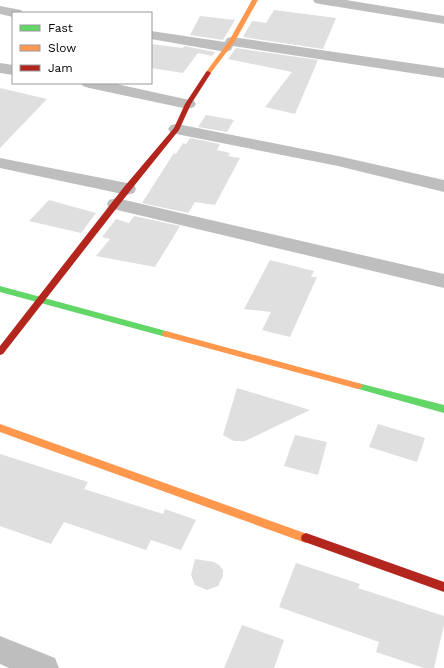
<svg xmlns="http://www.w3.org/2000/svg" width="444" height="668" font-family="'Work Sans',sans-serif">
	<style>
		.building { fill: #dfdfdf }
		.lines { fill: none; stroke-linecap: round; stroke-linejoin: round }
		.street { fill: #bebebe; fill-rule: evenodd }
		.fast { fill: #63d668; fill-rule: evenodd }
		.slow { fill: #ff974d; fill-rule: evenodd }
		.jam { fill: #b3261e; fill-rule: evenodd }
	</style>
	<rect width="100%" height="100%" fill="#fff"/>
	<!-- building -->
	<path class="building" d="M274,10l62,8 -13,31 -80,-12 9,-16 14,2z
		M200,16l35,4 -12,20 -33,-5z
		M151,44l32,4 1,-2 31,6 -3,4 -14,-3 -15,20 -32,-5z
		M236,48l82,12 -23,54 -30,-7 27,-35 -64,-13z
		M0,88l47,11 -47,49z
		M206,115l28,5 -7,12 -29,-5z
		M190,138l30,6 -3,6 13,3 -2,3 12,2 -25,47 -20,-3 -7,11 -46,-10 32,-50 2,1 7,-11 3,1z
		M49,200l47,13 -15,20 -52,-12z
		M134,216l46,10 -25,41 -59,-11 14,-17 -8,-2 14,-18 13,4z
		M270,260l44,11 -3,6h6l-27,60 -28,-7 9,-18 -27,-3z
		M237,388l73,22 -65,31h-11l-11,-6z
		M378,424l47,14 -8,24 -48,-15z
		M295,435l32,7 -9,33 -34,-9z
		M0,454l88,28 -4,7 79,25 2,-5 31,11 -15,30 -30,-10 -5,10 -82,-28 -13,22 -51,-18z
		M195,559l19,3 5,3 4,5v6l-5,10 -11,4 -12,-5 -4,-10z
		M296,563l64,21 -2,4 86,28v9l-10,43h-10l-48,-16 3,-10 -100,-35z
		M242,625l42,15 -10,28h-50z"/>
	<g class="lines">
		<!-- street -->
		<path class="street" d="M313,0h33l98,16v8l-124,-20 -5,-1z
			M0,6l21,4 2,3h-10v4l-13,-3z
			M151,31l74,11 2,-4 5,-1 212,31v10l-211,-32 -2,4 -5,2 -75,-13z
			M0,63l13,2v10l-13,-2z
			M81,83h31l82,18 2,3 -2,3 -6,2 -99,-21 -6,-2z
			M177,124l161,32 106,24v12l-106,-26 -167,-33 -3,-4 3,-4z
			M0,158l127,25 7,2 2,4 -2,4 -7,2 -127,-27z
			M116,198l328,76v14l-335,-80 -2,-4 2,-4z
			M0,636l55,22 4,10h-50l-9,-4z"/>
		<!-- fast -->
		<path class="fast" d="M0,286l166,45 4,3 -4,3 -166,-45z
			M358,383l86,22v8l-89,-25 -2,-2 2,-2z"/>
		<!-- slow -->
		<path class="slow" d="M252,0h6l-23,41 -25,33h-4v-2l23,-31z
			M166,331l192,52 3,1 2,2 -2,2 -3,1 -195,-53 -1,-2 1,-2z
			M0,424l310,111 1,3 -1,3 -4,2 -306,-111z"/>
		<!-- jam -->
		<path class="jam" d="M208,71l3,2 -20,31 -12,26 -49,61 -127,163 -3,1v-9l124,-159 50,-59 11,-24 21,-32z
			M306,533l138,49v10l-142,-51 -1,-3 1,-3z"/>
	</g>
	<!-- legend -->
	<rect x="12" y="12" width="140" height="72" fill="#ffffff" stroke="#999999"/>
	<rect x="20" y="25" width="20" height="6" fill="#63d668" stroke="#999999"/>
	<text x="48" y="32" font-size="12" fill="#000000">Fast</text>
	<rect x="20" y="45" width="20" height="6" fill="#ff974d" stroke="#999999"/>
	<text x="48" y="52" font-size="12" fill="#000000">Slow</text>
	<rect x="20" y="65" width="20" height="6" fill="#b3261e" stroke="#999999"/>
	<text x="48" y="72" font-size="12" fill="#000000">Jam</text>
</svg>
